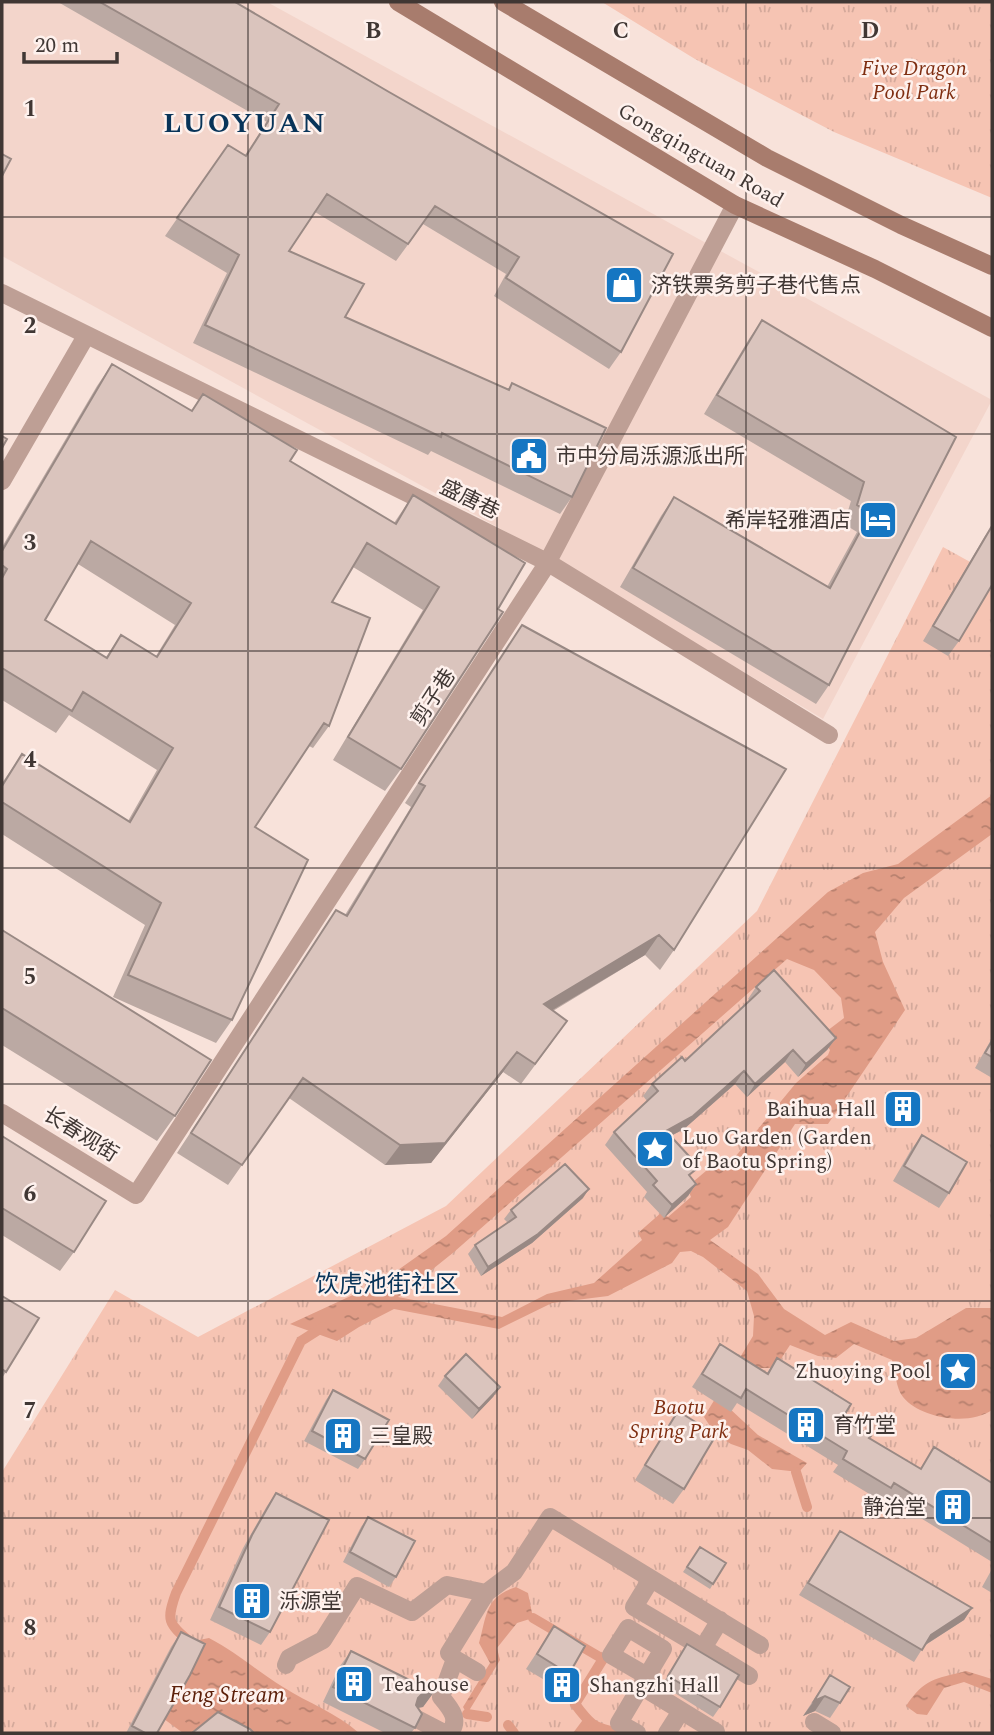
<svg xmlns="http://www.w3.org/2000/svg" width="994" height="1735" font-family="Spectral,'Noto Sans SC',serif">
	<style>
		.built { fill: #f3d5cb }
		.grass { fill: url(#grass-tufts) }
		.water { fill: url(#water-ripples); fill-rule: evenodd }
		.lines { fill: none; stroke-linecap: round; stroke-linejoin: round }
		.stream { stroke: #e09c86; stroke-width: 10 }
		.street { stroke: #be9f95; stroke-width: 18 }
		.secondary { stroke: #a87c6d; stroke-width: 18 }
		.wall { fill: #bba9a3; fill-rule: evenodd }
		.shaded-wall { fill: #998984 }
		.building { fill: #dac4bd; stroke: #998984; stroke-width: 2; fill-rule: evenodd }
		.grid { fill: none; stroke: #403734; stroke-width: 2; stroke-opacity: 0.55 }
		.labels { text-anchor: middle; stroke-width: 5; stroke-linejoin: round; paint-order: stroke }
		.park-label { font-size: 21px; font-style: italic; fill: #7f2e11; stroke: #fef1ed }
		.street-label { font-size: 21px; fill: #403734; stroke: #fef1ed }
		.poi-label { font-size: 21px; fill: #403734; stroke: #fef1ed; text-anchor: start }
		.water-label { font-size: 23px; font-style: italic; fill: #5d200a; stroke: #fef1ed }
		.quarter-label { font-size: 24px; fill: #083459; stroke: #fef1ed }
		.district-label { font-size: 28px; font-weight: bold; letter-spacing: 2px; fill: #083459; stroke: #fef1ed }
		.grid-label { font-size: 23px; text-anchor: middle; font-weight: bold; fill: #403734; stroke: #fef1ed; stroke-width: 5; stroke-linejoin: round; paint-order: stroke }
	</style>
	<defs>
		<pattern id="grass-tufts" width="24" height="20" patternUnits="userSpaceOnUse" patternTransform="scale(1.75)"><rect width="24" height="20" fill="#f6c4b3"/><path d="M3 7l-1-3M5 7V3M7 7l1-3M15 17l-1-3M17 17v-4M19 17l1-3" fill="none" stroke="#d4a99b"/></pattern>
		<pattern id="water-ripples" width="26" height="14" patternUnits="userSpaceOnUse" patternTransform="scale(1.75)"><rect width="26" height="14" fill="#e09c86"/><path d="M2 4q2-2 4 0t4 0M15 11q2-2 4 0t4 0" fill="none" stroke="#b7806e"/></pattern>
	</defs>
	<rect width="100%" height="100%" fill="#f8e2da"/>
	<!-- built -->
	<path class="built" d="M2,2h265l725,398 -169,319 -291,-173 -530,-290z"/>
	<!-- grass -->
	<path class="grass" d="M602,2h390v196l-158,-66 -139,-73z
		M943,547l49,27v1159h-990v-261l113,-182 83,47 248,-131 311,-295z"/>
	<!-- water -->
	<path class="water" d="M992,795v39l-88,64 -29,34 8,30 22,48 -77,114h-33l-67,103 -18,13 48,34 26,35 41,26 26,-13 43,19 22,-3 50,-30h26v102c-22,16 -71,9 -89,-13 -7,-8 -8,-27 -11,-37l-38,-16 -18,14 -18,-2 -28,-11 -15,23h-22l-25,39 30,28 49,28 -8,9 -27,-3 -24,-19 -17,-6 -15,-9 -12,-18 49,-81 1,-20 -7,-25 -44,-34 -12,-6 -11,1 -8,11 -64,33 -56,7 -53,26 -105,-20 -35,18 -22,14 -47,-17 91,-42 65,-46 382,-344 35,-19 35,-9zM787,959l27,11 27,28 3,20 -21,16v5l7,11 -2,5 -32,28 -70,85 -13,-3 -26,22 4,10 -23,20 -6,-5 -24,21 4,7 -48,43 -47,11 -45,23 -104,-20 56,-45z
		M516,1587l12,6 5,25 -16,5 -20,25 3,12 -33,54 -4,-7 27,-44 -11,-20c8,-28 6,-46 37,-56z
		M209,1638c27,14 48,33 74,49 25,16 54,26 76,46h-176l-19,-14 35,-79z
		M966,1671l26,8v14l-28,-11 -20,6 -17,27 -10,-1 -11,-8c19,-28 29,-27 60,-35z
		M585,1717l16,13 17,2 -45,1z"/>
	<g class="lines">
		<!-- stream -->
		<path class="stream" d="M796,1472l11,35
			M533,1618l70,41 -28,45c14,19 19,25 43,28
			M190,1642c-22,-19 -24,-21 -14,-49l125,-252 22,-14
			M467,1714l20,3
			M508,1725l6,8"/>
		<!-- street -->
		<path class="street" d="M2,293l545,269 282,173
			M2,481l84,-145
			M2,1113l134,82 409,-628 190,-362
			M651,1579l-17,28 69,41 17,-28
			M703,1648l46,28
			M455,1659l22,13
			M286,1665l3,-7 34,-18 34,-54 55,26 35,-27 39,8 28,-21 36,-55 210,128
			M641,1686l75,46
			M417,1719l27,14
			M814,1722l18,11
			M450,1733c10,-14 1,-24 -9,-36l14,-38 -6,-6 37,-60
			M637,1733l-18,-10 44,-74 -35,-21 -17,27 36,21
			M667,1733l14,-22"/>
		<!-- secondary -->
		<path class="secondary" d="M398,2l337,203 140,64 117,59
			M503,2l264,156 134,67 91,41"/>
	</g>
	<!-- wall -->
	<path class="wall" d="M58,2h177l154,90 232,260 -12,17 -115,-73 12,-22 -83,-50 -27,37 -81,-49 -26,39 56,66 163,72 4,-6 60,114 -12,17 -129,-63 -3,4 -235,-112 34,-70 -62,-37 63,-91 17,10 22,-33z
		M762,320l194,117 -127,248 -13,19 -196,-117 41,-71 13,-19 153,90 30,-55 -13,-8 7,-23 -147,-87 45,-75z
		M112,364l79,47 12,-17 87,67 104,62 19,-28 112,68 -124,206 -16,22 -52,-31 90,-150 -70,-43 -21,35 -3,124 -16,22 -4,-2 -54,81 -23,193 -16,23 -103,-46 32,-72 -143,-91v-51l20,-29 106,67 29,-51 -88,-55 -13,18 -54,-33v-153l95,-161zM78,564l97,61 -19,31 -35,-21 -15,22 -61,-37z
		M992,526v62l-1,-1 -32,54 -11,15 -25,-15 62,-105z
		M522,625l152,325 -14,20 -15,-15 -92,56v30l-32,43 -18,-12 -72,91 -46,2 -96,-67 -61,87 -51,-32 159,-243 9,5 66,-108 -6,-4z
		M2,930l173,186 -18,25 -155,-96z
		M756,987l80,51 -9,12 -29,27 -13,-15 -38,35 -12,-13 -51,45 -13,7 20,42 5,6 -8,12 -24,22 -20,-21 3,-5 -42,-47 9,-13 33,-31 -4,-5 9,-12 33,-23 65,-60 -2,-2z
		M992,1038v40l-17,-10z
		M922,1135l27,58 -10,15 -46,-27 18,-31z
		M2,1136l72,116 -14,19 -58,-36z
		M583,1198l-51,45 -51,33 -13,-22 7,-9 33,-22 -4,-4 7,-9z
		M2,1296l4,76 -4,6z
		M720,1344l47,29 10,-15 65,61 27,19 51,31 14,-22 58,36v79l-107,-66 -4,5 -48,-29 5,-7 -101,-62 -6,9 -39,-25z
		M445,1376l55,11 -7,10 -21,22 -34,-33z
		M333,1390l32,69 -7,10 -54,-28 22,-41z
		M678,1411l6,78 -11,15 -38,-24z
		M276,1493l-6,139 -9,13 -51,-25 33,-72 24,-42z
		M368,1517l28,60 -7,10 -46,-25 18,-35z
		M840,1531l132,77 -8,12 -40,26 -10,16 -115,-67z
		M700,1547l26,16 -16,26 -27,-17z
		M992,1569v24l-10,-6z
		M554,1626l15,48 -11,14 -32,-19z
		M181,1632l-24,101h-31l45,-86z
		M687,1644l33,63 -7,10 -51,-32z
		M351,1651l83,41 -11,15 -5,1 -3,20 -4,5h-26l-62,-31 17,-36z
		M830,1675l10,28 -10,15 -15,-7 -12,5z"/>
	<!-- shaded-wall -->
	<path class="shaded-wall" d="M659,935l-14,20 -116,69 15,-20z
		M836,1038l-9,12 -29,27 8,-13z
		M793,1050l-8,12 -38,35 8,-13z
		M517,1052l-14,20 -72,91 -46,2 15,-20z
		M744,1071l-9,13 -51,45 -27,14 9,-12z
		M696,1184l-8,12 -24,22 8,-13z
		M589,1189l-6,9 -51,45 -51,33 7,-9z
		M500,1387l-7,10 -21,22 7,-10z
		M972,1608l-8,12 -42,27 9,-12z
		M434,1692l-11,15 -12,2 7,-11 4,-4z
		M825,1696l-10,15 -12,5 11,-15z"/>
	<!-- building -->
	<path class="building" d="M100,2h135l154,90 284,162 -52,98 -115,-74 13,-21 -84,-51 -27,38 -81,-50 -38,57 75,33 -19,33 164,73 3,-7 94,45 -34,69 -130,-64 -1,4 -236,-112 34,-70 -62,-37 51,-73 18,11 33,-52z
		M2,154l9,5 -9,17z
		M762,320l194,117 -127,248 -196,-117 41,-71 156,91 40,-75 -13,-8 7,-23 -147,-87z
		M112,364l80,47 11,-17 94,56 -7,11 106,63 17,-29 112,68 -27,46 5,3 -102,157 -53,-32 91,-150 -72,-44 -35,59 38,16 -41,108 -5,-3 -69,104 53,33 -76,160 -104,-45 33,-72 -159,-101v-16l20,-32 108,68 43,-74 -90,-56 -11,19 -70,-43v-90l5,-9 -5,-4v-14zM91,541l100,62 -34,54 -36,-22 -14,23 -62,-38z
		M2,436l5,3 -5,9z
		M992,526v59l-33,56 -26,-15z
		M522,625l264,144 -112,181 -15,-15 -115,69 23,17 -32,43 -18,-12 -72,91 -45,2 -97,-67 -61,87 -51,-32 145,-223 11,6 78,-130 -6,-3z
		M2,930l209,130 -36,56 -173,-108z
		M774,970l62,68 -30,26 -13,-14 -38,34 -11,-13 -51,45 -27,15 33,36 -10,8 7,9 -24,21 -19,-20 4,-4 -43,-49 44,-41 -6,-7 30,-27 3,4 75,-70 -4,-4z
		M992,1041v16l-7,-4z
		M922,1135l45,27 -18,31 -45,-27z
		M2,1136l104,65 -32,51 -72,-44z
		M565,1164l24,25 -51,45 -50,33 -13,-22 41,-28 -5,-7z
		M2,1296l37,22 -33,54 -4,-3z
		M720,1344l48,30 9,-16 74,46 -9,15 29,17 -2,2 52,31 13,-22 58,36v60l-98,-60 -3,5 -48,-29 4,-8 -101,-62 -5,9 -39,-24z
		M466,1354l34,33 -21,22 -34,-33z
		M333,1390l56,30 -24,39 -53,-28z
		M678,1411l38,24 -32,54 -39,-24z
		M276,1493l53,27 -59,112 -51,-25 33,-72z
		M368,1517l47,24 -19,36 -46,-25z
		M840,1531l132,77 -41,27 -9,15 -114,-67z
		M700,1547l26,16 -13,21 -26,-17z
		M554,1626l31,20 -16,28 -32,-20z
		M181,1632l24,12 -15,31 -33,58h-12l-13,-7z
		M687,1644l52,31 -19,32 -52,-31z
		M351,1651l83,41 -12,2 -4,4 -2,7 6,9 -7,14 -82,-41z
		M830,1675l20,12 -10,16 -15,-7 -11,5z
		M218,1712l32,17 4,4h-62z"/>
	<!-- grid -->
	<path class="grid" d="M248,2v1731M497,2v1731M746,2v1731M2,217h990M2,434h990M2,651h990M2,868h990M2,1084h990M2,1301h990M2,1518h990"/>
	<!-- icons -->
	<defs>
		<g id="shop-square" transform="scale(2.0125)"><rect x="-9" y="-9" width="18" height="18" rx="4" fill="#1576c2" stroke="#fef1ed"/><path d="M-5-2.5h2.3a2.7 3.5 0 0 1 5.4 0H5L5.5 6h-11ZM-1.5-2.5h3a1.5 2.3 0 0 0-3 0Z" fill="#fff"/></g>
		<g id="civic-square" transform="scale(2.0125)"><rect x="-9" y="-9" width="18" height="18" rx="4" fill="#1576c2" stroke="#fef1ed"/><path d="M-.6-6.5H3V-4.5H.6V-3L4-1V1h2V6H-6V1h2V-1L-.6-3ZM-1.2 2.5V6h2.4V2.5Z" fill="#fff"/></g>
		<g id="hotel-square" transform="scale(2.0125)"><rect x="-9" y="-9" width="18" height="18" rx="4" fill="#1576c2" stroke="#fef1ed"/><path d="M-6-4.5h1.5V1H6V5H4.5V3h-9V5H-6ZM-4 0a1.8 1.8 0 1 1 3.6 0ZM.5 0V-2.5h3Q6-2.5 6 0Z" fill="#fff"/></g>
		<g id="building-square" transform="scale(2.0125)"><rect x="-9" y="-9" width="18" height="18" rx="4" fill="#1576c2" stroke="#fef1ed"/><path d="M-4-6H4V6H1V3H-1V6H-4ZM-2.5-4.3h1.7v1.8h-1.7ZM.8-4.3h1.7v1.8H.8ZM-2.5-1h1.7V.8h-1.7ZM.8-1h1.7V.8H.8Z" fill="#fff"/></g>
		<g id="sight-square" transform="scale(2.0125)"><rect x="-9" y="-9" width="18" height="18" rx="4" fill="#1576c2" stroke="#fef1ed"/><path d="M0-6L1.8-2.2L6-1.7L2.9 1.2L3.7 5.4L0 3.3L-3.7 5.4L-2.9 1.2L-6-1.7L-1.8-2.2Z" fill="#fff"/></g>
	</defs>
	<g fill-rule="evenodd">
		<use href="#shop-square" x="624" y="285"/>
		<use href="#civic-square" x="529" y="456"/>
		<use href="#hotel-square" x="878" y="520"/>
		<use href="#building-square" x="903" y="1109"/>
		<use href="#sight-square" x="655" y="1149"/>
		<use href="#sight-square" x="958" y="1371"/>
		<use href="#building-square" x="806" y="1425"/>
		<use href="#building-square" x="343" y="1436"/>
		<use href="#building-square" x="953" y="1507"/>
		<use href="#building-square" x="252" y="1601"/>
		<use href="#building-square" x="354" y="1684"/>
		<use href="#building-square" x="562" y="1685"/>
	</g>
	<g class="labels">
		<!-- park labels -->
		<g class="park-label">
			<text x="914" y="75">Five Dragon<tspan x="914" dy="24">Pool Park</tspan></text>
			<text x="679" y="1414">Baotu<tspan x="679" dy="24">Spring Park</tspan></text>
		</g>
		<!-- street labels -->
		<g class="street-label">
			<text transform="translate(701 155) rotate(30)" y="7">Gongqingtuan Road</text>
			<text transform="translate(470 499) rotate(26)" y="7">盛唐巷</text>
			<text transform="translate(433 697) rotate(-57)" y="7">剪子巷</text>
			<text transform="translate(81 1134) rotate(32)" y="7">长春观街</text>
		</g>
		<!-- poi labels -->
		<g class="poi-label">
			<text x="651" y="292">济铁票务剪子巷代售点</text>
			<text x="556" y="463">市中分局泺源派出所</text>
			<text x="851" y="527" text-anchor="end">希岸轻雅酒店</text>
			<text x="876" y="1116" text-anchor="end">Baihua Hall</text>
			<text x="682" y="1144">Luo Garden (Garden<tspan x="682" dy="24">of Baotu Spring)</tspan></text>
			<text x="931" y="1378" text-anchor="end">Zhuoying Pool</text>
			<text x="833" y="1432">育竹堂</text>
			<text x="370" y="1443">三皇殿</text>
			<text x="926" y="1514" text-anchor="end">静治堂</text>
			<text x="279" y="1608">泺源堂</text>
			<text x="381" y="1691">Teahouse</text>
			<text x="589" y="1692">Shangzhi Hall</text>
		</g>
		<!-- water labels -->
		<g class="water-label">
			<text x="227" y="1702">Feng Stream</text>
		</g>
		<!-- quarter labels -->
		<g class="quarter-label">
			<text x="387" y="1292">饮虎池街社区</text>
		</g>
		<!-- district labels -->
		<g class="district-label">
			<text x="245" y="132">LUOYUAN</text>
		</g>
	</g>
	<g class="grid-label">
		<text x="373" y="38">B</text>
		<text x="621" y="38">C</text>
		<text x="870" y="38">D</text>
		<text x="30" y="116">1</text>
		<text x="30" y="333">2</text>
		<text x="30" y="550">3</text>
		<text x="30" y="767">4</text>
		<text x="30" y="984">5</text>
		<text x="30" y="1201">6</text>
		<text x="30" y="1418">7</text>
		<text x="30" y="1635">8</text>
	</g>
	<!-- border -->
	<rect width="994" height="1735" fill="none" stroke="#403734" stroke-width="7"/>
	<!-- scale -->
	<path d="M24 52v10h93v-10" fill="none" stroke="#403734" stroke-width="3.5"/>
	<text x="35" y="52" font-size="21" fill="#403734" stroke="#fef1ed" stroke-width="5" paint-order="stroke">20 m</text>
</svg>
